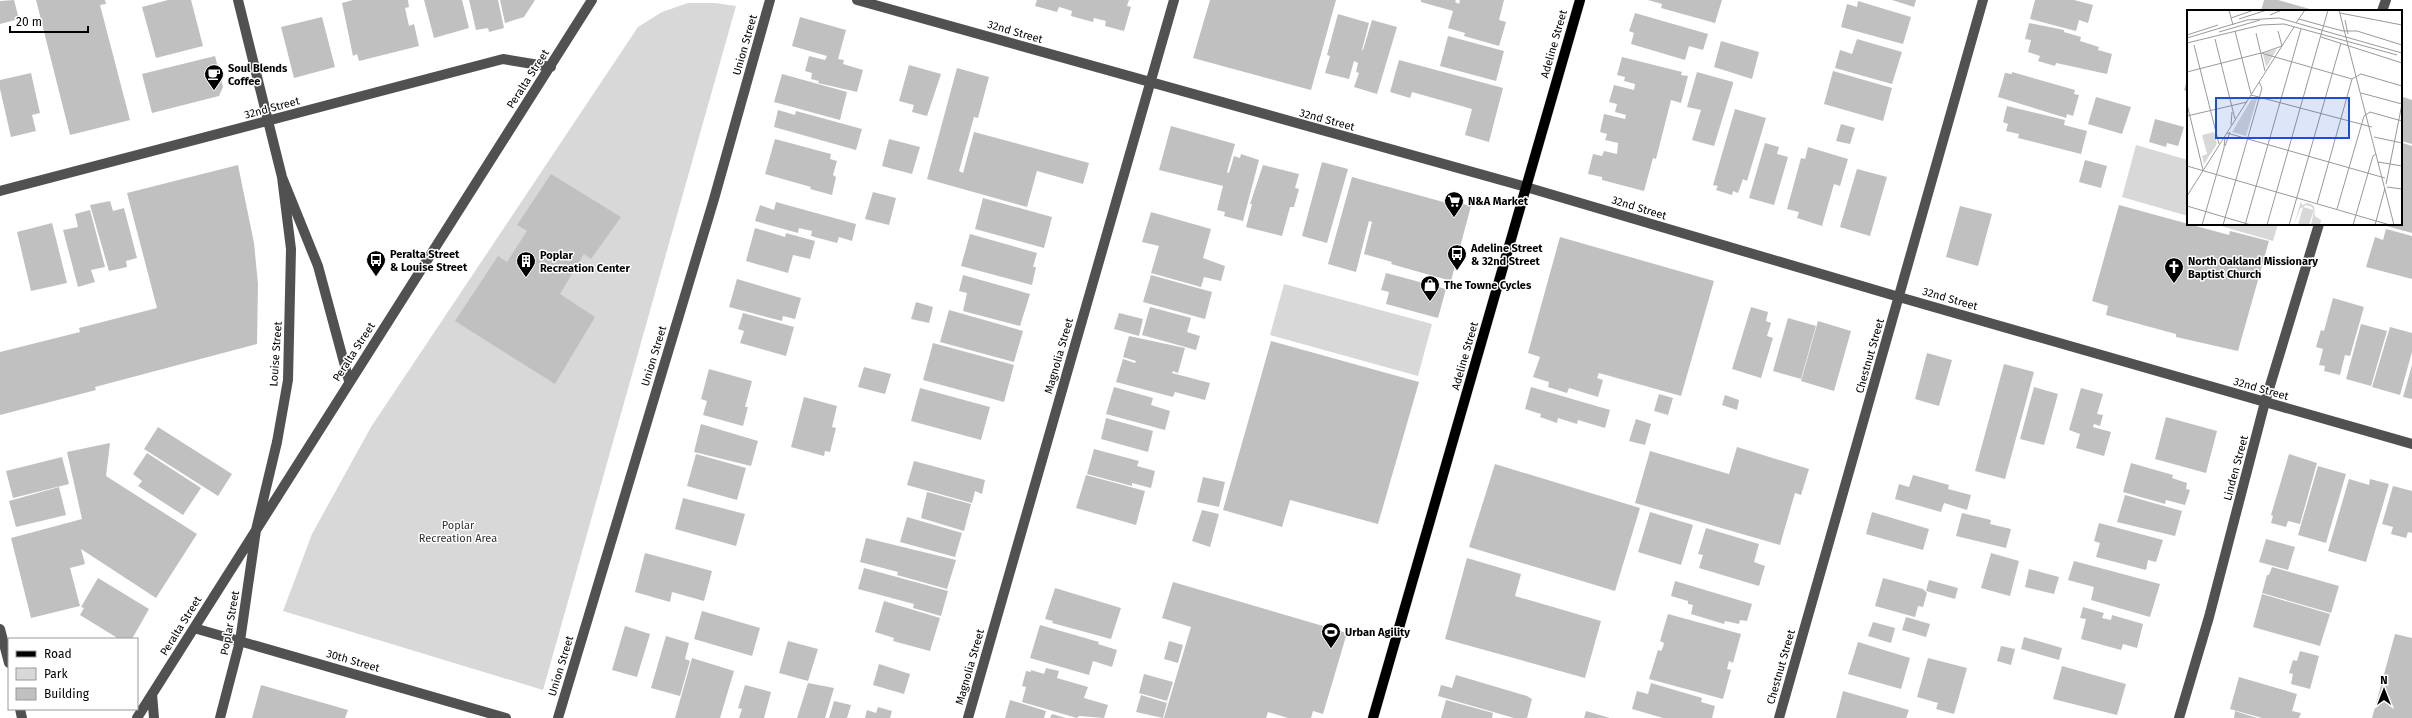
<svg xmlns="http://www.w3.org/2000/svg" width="2412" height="718" viewBox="0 0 2412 718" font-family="'Fira Sans',sans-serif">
<rect width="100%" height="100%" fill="#fff"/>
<!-- green -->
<path fill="#d8d8d8" d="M688,3h27l21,3 -193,684 -260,-79 29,-77 59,-107 267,-400 24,-15z
M2136,145l52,15v56l-66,-19z
M2214,224h64l-5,17z
M1284,284l148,40 -14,52 -148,-41z"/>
<!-- building -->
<path fill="#c0c0c0" d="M14,0l5,19 -19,5v-23z
M36,0h69l1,4 -6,1 30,115 -60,15z
M168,0h23l12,46 -47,12 -14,-51z
M353,0h55l1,7 -4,1 4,18 5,-2 5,22 -60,15 -2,-7 -4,2 -11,-53z
M424,0h38l7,28 -35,10z
M469,0h29l6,28 -15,4 -1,-4 -12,2z
M500,0h35l-11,17 -19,6z
M1037,0h92l-2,6 4,1 -7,24 -19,-5 1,-5 -12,-3 -1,4 -22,-6 1,-5 -6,-2 -7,-2 -2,5 -22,-6z
M1210,0h126l-25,90 -118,-32z
M1421,0h35l-1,2 4,2 1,-4h44l-5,20 7,2 -7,24 -35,-10 1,-3 -17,-5 5,-17 -32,-9z
M1648,0h74l-7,23 -54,-15 1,-4z
M1892,0h24l-2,7z
M2035,0h39l19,5 -5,18 -9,-3 -3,11 -46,-12z
M2264,0h14l32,9v2h-49z
M1858,1l53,16 -8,27 -62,-17 6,-23 10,3z
M1635,13l73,21 -5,16 -14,-4 -4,14 -54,-16 3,-11 -5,-2z
M1338,14l31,9 -7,27h1l9,-30 25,7 -20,67 -23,-7 5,-14 -3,-1 2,-9 -4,-2 -5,18 -24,-6 5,-17 -3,-1z
M322,17l13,50 -41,11 -13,-51z
M800,17l46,13 -8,29 6,1 -1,4 20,6 -6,22 -39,-9 1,-2 -8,-2 1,-6 -7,-2 4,-15 16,4 2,-4 -35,-10z
M2029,23l35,7v2l17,5 -1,4 19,6 -1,3 14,4 -5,20 -51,-11 -1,3 -17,-5 2,-5 -12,-4 3,-12 -6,-1z
M1448,36l56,15 -8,30 -56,-15z
M1857,39l45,13 -10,32 -57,-16 5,-18 12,4z
M1721,41l38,11 -7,27 -38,-12z
M215,56l8,31 -4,9 -67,17 -10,-39z
M1622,57l60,15 -1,3 7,1 -7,27 -10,-3 -15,59 -3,-1 -9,33 -42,-11v-3l-14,-3 5,-20 9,2 2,-5 13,3 1,-11 -13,-3 2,-6 -7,-2 4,-18 21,5 1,-4 -11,-3 2,-8 -8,-2 5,-17 20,5 1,-6 -11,-3 1,-4 -8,-2z
M1399,60l104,28 -14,54 -24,-7 7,-26 -60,-17 -2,6 -20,-6z
M909,65l32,9 -14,42 -15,-4 2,-7 -15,-4z
M957,68l32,9 -11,41 -4,-1 -15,54 4,2 11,-41 115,31 -6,21 -46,-13 -10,36 -100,-28z
M1833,71l59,17 -9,33 -59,-17z
M1697,72l36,10v2l-19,62 -22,-6 9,-30 -14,-3z
M2012,72l63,18 -1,4 5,1 -6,21 -6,-2 -1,4 -68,-21 7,-24 7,1z
M31,73l9,40 -8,2 4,16 -25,6 -11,-48v-9z
M782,74l65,18 -7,28 -66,-18z
M2188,78v14l-4,-2z
M2096,97l35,10 -9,27 -34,-10z
M2403,97l9,3v44l-11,-3z
M2007,106l58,14 -1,5 23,6 -6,23 -63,-16 1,-4 -13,-3 2,-7 -5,-2z
M1735,109l31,9 -19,63 -4,-2 -5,14 -5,-2 -1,4 -16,-5 2,-4 -5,-1z
M778,110l17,5 1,-4 66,18 -6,21 -82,-23z
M2155,119l29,8 -6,19 -11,-3 -1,4 -17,-5z
M1841,124l14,4 -5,16 -14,-3z
M1171,126l64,18 -8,28 2,1 5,-17 6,2 1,-4 18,6 -16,61 -19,-5 1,-4 -8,-2 6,-24 -64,-16z
M775,139l56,15 -1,5 7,2 -4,14 3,2 -4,18 -22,-6 1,-2 -46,-13z
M889,139l31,8 -8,27 -30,-8z
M1765,143l14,4 -2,7 11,3 -14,48 -25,-7z
M2403,143l9,3v87l-33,-9h22v-44l2,-8 -2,-1v-21z
M1808,147l40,12 -8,27 -6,-2 -12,42 -25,-8 2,-6 -12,-3 14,-51 4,1z
M2085,160l22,6 -6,22 -22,-6z
M1322,162l26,7 -21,74 -25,-7z
M238,165l16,78 4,41 -1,60 -162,43 1,3 -96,25v-63l80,-20 -1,-4 78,-20 -30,-115z
M1263,165l36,9 -4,14 4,1 -5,18h-4l-8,29 -36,-9 6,-23h-2z
M1857,169l30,8 -17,59 -30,-9z
M551,174l70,43 -30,42 -7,-5 -24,40 35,23 -40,67 -100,-63 43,-65 9,6 20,-31 -10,-6z
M1352,177l106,29 1,-3 12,3 -20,75 -60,-17 1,-2 -28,-8 8,-32 -3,-1 -13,51 -28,-8z
M873,192l23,6 -7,27 -24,-6z
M983,198l69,19 -8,31 -69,-19z
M110,201l3,10 11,-3 13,50 -11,3 1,6 -18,4 -19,-66z
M776,202l80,22 -4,17 -13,-4 -2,6 -26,-7 1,-5 -13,-3 -1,5 -43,-12 5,-16 14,5z
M2119,205l110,30 1,-4 39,10 -31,110 -62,-14v-3l-70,-19 2,-9 -16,-5z
M1960,206l32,8 -14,52 -32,-9z
M90,210l15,57 -14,3 4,12 -17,5 -15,-57 15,-3 -3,-13z
M1151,212l60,17 -8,29 22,8 -4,15 -17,-4 -3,10 -50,-14 8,-27 -17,-4z
M52,223l15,60 -36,8 -14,-59z
M755,228l30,9 1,-4 29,8 -5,18 -17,-4 -5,18 -42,-12z
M2386,229l26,7v43l-46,-12 9,-30 8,3z
M970,234l67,19 -4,14h3l-4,18 -71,-19z
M1560,237l154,44 -33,115 -82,-23 -2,5 6,2 -5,17 -29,-9 -2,5 -19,-6 1,-5 -16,-5 7,-20 -12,-4z
M1386,273l60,16 -8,29 -52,-14 3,-12 -8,-2z
M963,275l67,19 -10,32 -57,-15 4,-18 -8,-2z
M1151,275l61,17 -7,27 -62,-17z
M737,279l64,19 -6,21 -12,-3 -1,5 -53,-14z
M2333,298l31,9 -14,49 -5,-1 -5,20 -16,-4 1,-5 -6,-1 4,-16 -7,-2 5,-17 3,1z
M916,302l17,5 -4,16 -18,-4z
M1150,307l41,11 -4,14 13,4 -4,14 -54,-15z
M1751,307l17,5 -2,9 5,2 -4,13 6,2 -12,40 -29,-9z
M949,310l74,21 -9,31 -74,-20z
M743,313l51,14 -8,29 -46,-13 4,-12 -6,-2z
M1119,313l24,6 -4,17 -25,-7z
M1788,318l28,8 -15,53 -28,-8z
M1818,321l33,10 -17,60 -33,-10z
M2361,324l26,7 -16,55 -25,-7z
M2390,327l22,6v19l-12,43 -28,-8z
M1129,336l56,12 -7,25 -5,-2 -1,2 38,10 -5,17 -30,-8 -2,5 -57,-15 7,-23 12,4 1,-2 -13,-4z
M1271,341l148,41 -41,142 -88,-24 -8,27 -59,-17z
M933,343l81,22 -10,37 -81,-22z
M1927,353l25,7 -13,46 -24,-7z
M2004,364l30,8 -29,107 -30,-8z
M2412,365v34l-9,-2z
M864,367l27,7 -6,20 -27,-7z
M709,369l43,12 -7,26h3l-5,19 -40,-11 4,-14 -6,-2z
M1114,387l39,11 -2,7 19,6 -5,19 -59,-16z
M1531,387l79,23 -5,18 -27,-8 -1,4 -19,-6 -1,5 -17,-6 1,-3 -16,-5z
M2034,387l24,7 -14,51 -24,-6z
M920,388l70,19 -9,33 -70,-19z
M2081,388l22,6 -6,20 6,1 -3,11 -6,-2 -1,3 18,5 -7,24 -28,-8 4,-14 -11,-4z
M1659,394l14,4 -5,17 -14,-4z
M1725,395l14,5 -2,10 -15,-5z
M804,397l33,9 -5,21 4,1 -6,24 -5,-1 -1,5 -33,-9z
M2166,417l51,14 -11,42 -51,-14z
M1106,418l47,13 -5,21 -47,-13z
M1636,419l15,5 -6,21 -16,-4z
M701,424l57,17 -7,25 -57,-14z
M158,427l74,47 -14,22 -74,-47z
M110,443l-4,33 91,58 -41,64 -75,-49 4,15 -15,4 10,38 -49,12 -20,-80 71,-19 -15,-67z
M1737,447l72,22 -8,26 -6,-2 -15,52 -145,-42 15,-52 79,23z
M1094,449l45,12 -2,5 18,5 -4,17 -19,-5v3l-45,-12z
M147,453l54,35 -18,27 -45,-29 4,-5 -9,-7z
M696,454l50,14 -9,32 -50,-14z
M2289,454l28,9 -17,61 -12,-3 -2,6 -15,-4 2,-7 -2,-1z
M62,457l7,27 -56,14 -7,-27z
M914,461l71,19 -3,14 -7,-3 -3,12 -65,-18z
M2131,463l42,12 -1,3 15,5 -1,6 4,1 -5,15 -19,-5 -1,4 -42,-12z
M1495,464l145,44 -25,83 -146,-44z
M2318,466l28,8 -20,69 -28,-8z
M1086,475l59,16 -9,34 -60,-17z
M1913,475l36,10 -1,4 23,6 -4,15 -23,-7 -3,9 -46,-13 4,-15 10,3z
M1203,477l22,5 -6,25 -22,-5z
M2349,479l20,6 1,-6 19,5 -23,78 -38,-11z
M2393,486l19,5v42l-4,-1 -2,6 -15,-4 2,-7 -11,-3z
M59,487l7,28 -50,12 -7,-26z
M927,492l44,12 -7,27 -43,-13z
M2125,495l57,16 -7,25 -58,-14z
M683,498l62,16 -9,32 -61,-17z
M1202,510l17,4 -9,33 -18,-6z
M1650,512l43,13 -12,40 -43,-13z
M1872,512l57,17 -6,21 -57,-16z
M1962,513l29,7 -1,4 21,5 -5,19 -50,-12z
M907,517l55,16 -7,24 -55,-15z
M2099,523l64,17 -7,22 -8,-2 -2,10 -50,-13 4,-14 -6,-2z
M1706,528l53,16 -5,18 11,4 -6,20 -60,-18 4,-13 -5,-1z
M866,538l90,22 -9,29 -50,-14 1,-3 -38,-10z
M2266,539l29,8 -7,23 -29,-8z
M645,553l67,18 -8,30 -32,-9 -2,10 -35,-10z
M1991,553l28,8 -9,35 -29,-8z
M1467,558l54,16 -6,22 86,25 -16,57 -140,-39z
M2074,561l86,23 -10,33 -59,-17 3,-13 -26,-7z
M2272,567l67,19 -8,27 -69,-20 5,-18h2z
M864,568l84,23 -7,25 -28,-8 1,-4 -56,-15z
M2029,569l30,8 -5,17 -29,-7z
M98,578l51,31 -17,30h-13l-39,-24 4,-7 -3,-1z
M1883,578l40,11 4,4 -4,14 -5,-1 -3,11 -40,-11z
M1929,580l29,8 -3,11 -29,-8z
M1675,581l77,23 -5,17 -7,-1 -1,4 -14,-3 -1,3 -33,-10 2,-9 -5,-1v-3l-17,-5z
M1173,582l174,51 -24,81 -10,-3 -2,7h-23l-20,-6 -2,6h-102l27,-91 -29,-9z
M1055,588l66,20 -10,31 -59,-16 1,-2 -8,-2z
M2262,594l68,20 -10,32 -67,-19z
M884,601l56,17 -10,33 -37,-10 1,-3 -19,-6z
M2083,607l21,6 -2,5 9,2 1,-5 31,9 -6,24 -14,-4 -2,6 -40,-11 5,-20 -6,-1z
M702,611l58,17 -8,28 -58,-17z
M1668,614l73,20 -8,29 -4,-2 -2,8 4,1 -8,29 -74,-20 9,-29 3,1 2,-4 1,-4 -4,-2z
M1906,617l24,7 -4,13 -24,-7z
M1873,622l22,6 -4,15 -23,-7z
M1040,625l59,17 -1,2 19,6 -5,17 -19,-6 -4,14 -59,-17z
M625,626l25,8 -13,43 -25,-7z
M2395,634l17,4v80h-40z
M666,636l23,7 -4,16 5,2 -10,35 -29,-8z
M2024,637l38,11 -3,12 -38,-11z
M788,641l30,8 -10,32 -29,-8z
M1169,641l14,4 -5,18 -14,-4z
M1858,642l52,16 -9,31 -53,-15z
M2001,646l14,3 -4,16 -14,-4z
M2300,651l19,5 -9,33 -19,-5 2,-10 -4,-1 4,-13 4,1z
M692,658l42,13 -14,47h-45z
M1928,658l39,10 -13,46 -18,-5 2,-6 -21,-6z
M879,664l31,10 -6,20 -31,-9z
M2062,666l64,18 -9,31 -64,-16z
M1046,668l13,3 -2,7 31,9 -4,11 24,7 -4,13 -25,-2 -2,2 -55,-16 4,-15 -4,-1 4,-15 5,1v-2l13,4z
M1144,674l29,8 -6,19 -28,-8z
M1456,675l71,21 5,3 -5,19h-13l-76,-22 3,-11 11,3z
M2239,677l58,17 -5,17 9,2 -2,5h-37l-32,-9z
M808,683l26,5 -9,30h-28z
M1651,683l51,15 -1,4 14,4 -3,12h-49l-31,-9 5,-18 11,3z
M261,685l87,25 -3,8h-93z
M745,685l26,7 -7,26h-25l3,-9 -4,-1z
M1843,691l66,19 -3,8h-70z
M1141,695l26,8 -4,15 -27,-6z
M1010,700l36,11 -2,7h-39z
M1446,700l47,13 -1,5h-51z
M834,701l17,4 -4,13h-18z
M878,707l14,4 -2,7h-25l2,-8 9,3z
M1586,711l24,7h-26z
M2235,711l22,7h-23z
M1052,714l14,4h-16z"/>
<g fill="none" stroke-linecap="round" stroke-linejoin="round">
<defs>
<path id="major" d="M1373,718l207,-718"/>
</defs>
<!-- major casing -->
<use href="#major" stroke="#dbdbdb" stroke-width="11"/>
<!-- minor -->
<path stroke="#515151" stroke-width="10" d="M238,0l44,177 36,89 31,115
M857,0l669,187 373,110 513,147
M2382,11l4,-11
M0,191l503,-132 48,8
M194,628l312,90
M0,629l9,34
M152,694l2,24
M20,709l2,9
M137,718l455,-718
M220,718l20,-77 16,-111 21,-88 11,-62 3,-131 -9,-72
M558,718l156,-519 56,-199
M968,718l206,-718
M1779,718l204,-718
M2179,718l30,-101 56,-215 54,-178"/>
<!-- major -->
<use href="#major" stroke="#000" stroke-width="10"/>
</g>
<!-- icons -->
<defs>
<symbol id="cafe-pin" viewBox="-11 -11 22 30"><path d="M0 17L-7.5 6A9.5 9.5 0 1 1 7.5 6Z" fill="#000" stroke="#fff"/><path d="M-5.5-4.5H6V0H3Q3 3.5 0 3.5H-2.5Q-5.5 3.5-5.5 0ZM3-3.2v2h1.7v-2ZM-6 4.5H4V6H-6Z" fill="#fff"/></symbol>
<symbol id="supermarket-pin" viewBox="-11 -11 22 30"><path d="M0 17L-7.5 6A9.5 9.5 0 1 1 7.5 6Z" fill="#000" stroke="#fff"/><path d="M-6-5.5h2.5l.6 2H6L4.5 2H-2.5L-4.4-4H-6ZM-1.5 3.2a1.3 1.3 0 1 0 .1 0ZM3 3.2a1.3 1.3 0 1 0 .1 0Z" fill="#fff"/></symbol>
<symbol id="bus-pin" viewBox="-11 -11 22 30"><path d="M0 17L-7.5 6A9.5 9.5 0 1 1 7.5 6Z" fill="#000" stroke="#fff"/><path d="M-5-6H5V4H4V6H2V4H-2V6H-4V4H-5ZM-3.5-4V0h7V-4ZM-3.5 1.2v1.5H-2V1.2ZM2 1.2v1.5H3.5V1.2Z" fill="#fff"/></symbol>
<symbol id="building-pin" viewBox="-11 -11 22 30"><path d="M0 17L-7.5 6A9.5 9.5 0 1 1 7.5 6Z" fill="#000" stroke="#fff"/><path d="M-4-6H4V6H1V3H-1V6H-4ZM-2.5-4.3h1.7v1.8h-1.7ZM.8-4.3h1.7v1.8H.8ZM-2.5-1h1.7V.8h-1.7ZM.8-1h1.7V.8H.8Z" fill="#fff"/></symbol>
<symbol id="church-pin" viewBox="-11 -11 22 30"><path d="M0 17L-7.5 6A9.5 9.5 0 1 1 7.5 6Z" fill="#000" stroke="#fff"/><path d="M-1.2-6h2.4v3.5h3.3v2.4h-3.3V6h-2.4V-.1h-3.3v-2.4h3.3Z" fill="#fff"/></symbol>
<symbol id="shop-pin" viewBox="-11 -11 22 30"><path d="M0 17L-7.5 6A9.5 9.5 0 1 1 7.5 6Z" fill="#000" stroke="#fff"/><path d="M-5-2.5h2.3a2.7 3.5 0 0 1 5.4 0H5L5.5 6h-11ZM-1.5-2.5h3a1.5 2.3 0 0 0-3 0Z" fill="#fff"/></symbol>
<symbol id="stadium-pin" viewBox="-11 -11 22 30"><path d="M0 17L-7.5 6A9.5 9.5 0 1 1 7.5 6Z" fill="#000" stroke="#fff"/><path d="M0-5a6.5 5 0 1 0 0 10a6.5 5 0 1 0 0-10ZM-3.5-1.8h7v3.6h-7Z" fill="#fff"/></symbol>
</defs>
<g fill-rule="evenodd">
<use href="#cafe-pin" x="203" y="63" width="22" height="30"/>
<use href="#supermarket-pin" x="1443" y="190" width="22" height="30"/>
<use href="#bus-pin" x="1446" y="243" width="22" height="30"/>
<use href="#bus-pin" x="365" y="249" width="22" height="30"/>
<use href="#building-pin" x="515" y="250" width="22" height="30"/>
<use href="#church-pin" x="2163" y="256" width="22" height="30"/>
<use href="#shop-pin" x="1419" y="274" width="22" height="30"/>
<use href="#stadium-pin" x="1320" y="621" width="22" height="30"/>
</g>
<g text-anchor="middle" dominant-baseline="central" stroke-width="3" stroke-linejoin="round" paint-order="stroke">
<!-- street labels -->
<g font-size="11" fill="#000" stroke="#fff">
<text transform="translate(1015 32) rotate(16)">32nd Street</text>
<text transform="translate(1554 44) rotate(-74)">Adeline Street</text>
<text transform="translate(745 45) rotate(-74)">Union Street</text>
<text transform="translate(528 79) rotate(-57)">Peralta Street</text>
<text transform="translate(272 108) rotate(-15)">32nd Street</text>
<text transform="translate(1327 120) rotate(15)">32nd Street</text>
<text transform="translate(1639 208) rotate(17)">32nd Street</text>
<text transform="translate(1950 299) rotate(16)">32nd Street</text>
<text transform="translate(354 352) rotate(-57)">Peralta Street</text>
<text transform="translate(276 354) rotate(-86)">Louise Street</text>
<text transform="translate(654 356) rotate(-73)">Union Street</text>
<text transform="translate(1059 356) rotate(-74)">Magnolia Street</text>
<text transform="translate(1465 356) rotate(-74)">Adeline Street</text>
<text transform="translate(1870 356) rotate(-74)">Chestnut Street</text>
<text transform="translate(2261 389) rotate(16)">32nd Street</text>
<text transform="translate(2236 468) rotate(-75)">Linden Street</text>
<text transform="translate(230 623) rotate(-80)">Poplar Street</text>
<text transform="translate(181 626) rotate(-58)">Peralta Street</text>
<text transform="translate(353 661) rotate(16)">30th Street</text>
<text transform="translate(561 666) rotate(-73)">Union Street</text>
<text transform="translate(970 667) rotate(-74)">Magnolia Street</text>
<text transform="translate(1781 667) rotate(-74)">Chestnut Street</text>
</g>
<!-- poi labels -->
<g font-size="11" font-weight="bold" fill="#000" stroke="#fff" text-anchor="start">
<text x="228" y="68">Soul Blends<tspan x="228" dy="13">Coffee</tspan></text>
<text x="1468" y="201">N&amp;A Market</text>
<text x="1471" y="248">Adeline Street<tspan x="1471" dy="13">&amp; 32nd Street</tspan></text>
<text x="390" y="254">Peralta Street<tspan x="390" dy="13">&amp; Louise Street</tspan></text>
<text x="540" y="255">Poplar<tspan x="540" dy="13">Recreation Center</tspan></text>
<text x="2188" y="261">North Oakland Missionary<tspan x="2188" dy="13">Baptist Church</tspan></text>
<text x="1444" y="285">The Towne Cycles</text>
<text x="1345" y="632">Urban Agility</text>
</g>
<!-- park labels -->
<g font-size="11" fill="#2f2f2f" stroke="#fff">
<text x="458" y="525">Poplar<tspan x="458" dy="13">Recreation Area</tspan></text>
</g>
</g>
<!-- overview -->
<g transform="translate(2187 10)">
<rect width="215" height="215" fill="#fff"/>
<path d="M90,39l-10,17h-1l-3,-11 3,-3zM70,89l-11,37 -14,-4 19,-32zM27,122l3,12 -13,20 -2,-8 5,-2 -5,-19zM114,191l1,4 6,-2 6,3 1,10 6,4 -1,5h-9l3,-14 -2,-4 -6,-2 -6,4 -6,16zM116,197l11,3 -5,15h-11z" fill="#d8d8d8"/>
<path fill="none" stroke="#999" stroke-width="1" d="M42,0l4,15M152,0l55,215M153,3l62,12M83,5l12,-5M44,8l23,-8M52,9l28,-9M112,9l25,7M158,10l3,14M109,13l9,-13M137,16l19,5h14l45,14M48,21l16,63M32,22l41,-12M69,23l9,38M0,25l31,-10M134,27l81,26M0,28l60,-18 32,-2 123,35M28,29l20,80M0,33l74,-18 23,-1 113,31M7,35l25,99M75,43l20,-7 -4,-15M0,62l74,-19 91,26M165,69l9,-5 41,12M174,83l41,11M64,85l121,32M0,94l16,66M0,106l60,-14M44,115l1,-13M40,123l158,45M187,127l28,6M38,136l5,-14M191,152l24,4M0,156l203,59M199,174l16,-80M200,177l15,2M0,186l107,-169M130,194l35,-125M0,196l64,19M150,199l27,-93 6,-4 32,9M15,215l22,-77 1,-11M36,215l39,-137 -3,-6M58,215l56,-196M80,215l61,-215M102,215l52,-182M166,215l20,-69 3,-2M188,215l10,-37"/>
<path fill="#1d4ed8" fill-opacity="0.15" stroke="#1d4ed8" stroke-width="2" d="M29,88h133v40h-133z"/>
<rect width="215" height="215" fill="none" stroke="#000" stroke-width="2"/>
</g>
<!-- legend -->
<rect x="8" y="638" width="130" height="72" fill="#ffffff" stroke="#999999"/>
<rect x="16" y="651" width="20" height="6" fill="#000000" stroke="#999999"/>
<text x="44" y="658" font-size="12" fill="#000000">Road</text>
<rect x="16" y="668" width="20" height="12" fill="#d8d8d8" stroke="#999999"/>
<text x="44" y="678" font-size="12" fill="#000000">Park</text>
<rect x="16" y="688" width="20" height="12" fill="#c0c0c0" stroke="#999999"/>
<text x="44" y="698" font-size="12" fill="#000000">Building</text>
<!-- north arrow -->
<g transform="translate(2384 690)" stroke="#ffffff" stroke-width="3" paint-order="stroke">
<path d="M0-3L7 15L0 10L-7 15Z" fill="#000000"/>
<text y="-6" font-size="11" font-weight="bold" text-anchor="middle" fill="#000000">N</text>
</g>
<!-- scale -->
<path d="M10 26v6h78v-6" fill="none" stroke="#000000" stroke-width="2"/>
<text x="16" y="26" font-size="12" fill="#000000" stroke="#ffffff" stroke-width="3" paint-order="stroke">20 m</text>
</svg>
